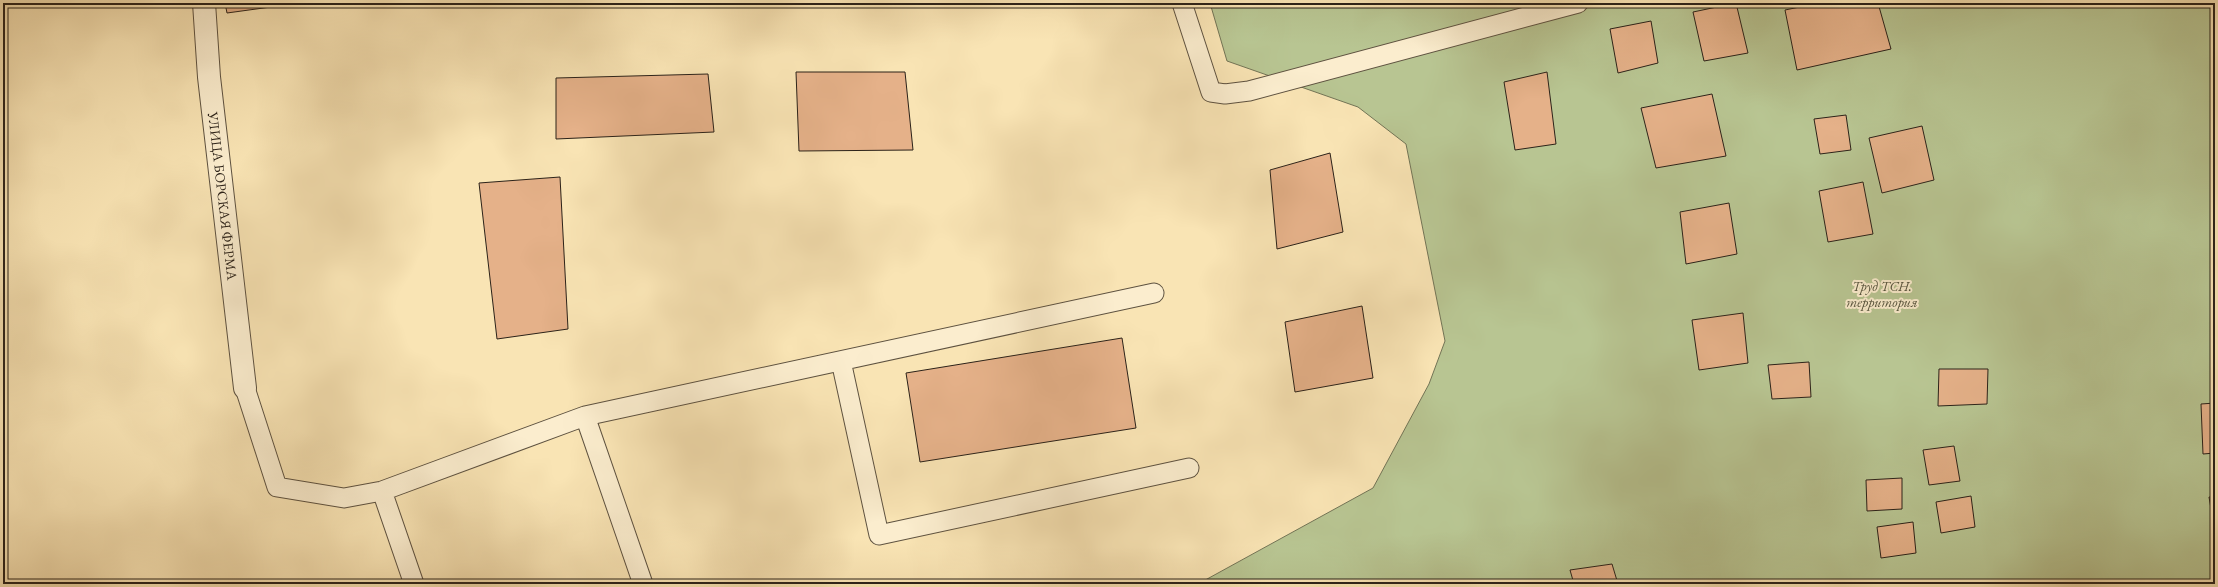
<svg xmlns="http://www.w3.org/2000/svg" width="2218" height="587" viewBox="0 0 2218 587" font-family="'EB Garamond',serif">
<rect width="100%" height="100%" fill="#f9e4b4"/>
<filter id="stains"><feTurbulence type="fractalNoise" baseFrequency=".005" numOctaves="4"/><feColorMatrix values="0 0 0 0 .2 0 0 0 0 .09 0 0 0 0 .02 0 0 0 .5 -.17"/></filter>
<radialGradient id="worn" r=".72"><stop offset=".6" stop-color="#630" stop-opacity="0"/><stop offset="1" stop-color="#630" stop-opacity=".3"/></radialGradient>
<!-- green -->
<path fill="#b8c592" stroke="#727456" d="M1210,3h1005v581h-1017l175,-96 56,-104 16,-43 -39,-197 -48,-37 -131,-46z"/>
<!-- building -->
<path fill="#e5b189" stroke="#2b2219" d="M225,3h75l-73,10z
M1736,3l12,50 -44,8 -11,-49z
M1819,3h59l13,46 -94,21 -12,-60z
M1651,21l7,42 -40,10 -8,-44z
M796,72h109l8,78 -114,1z
M1547,72l9,72 -41,6 -11,-68z
M708,74l6,58 -158,7v-61z
M1712,94l14,62 -70,12 -15,-60z
M1846,115l5,35 -31,4 -6,-35z
M1922,126l12,54 -52,13 -13,-55z
M1330,153l13,79 -66,17 -7,-79z
M560,177l8,152 -71,10 -18,-156z
M1863,182l10,52 -45,8 -9,-51z
M1729,203l8,51 -51,10 -6,-52z
M1362,306l11,72 -78,14 -10,-70z
M1743,313l5,50 -49,7 -7,-50z
M1122,338l14,90 -216,34 -14,-89z
M1809,362l2,35 -39,2 -4,-34z
M1939,369h49l-1,35 -49,2z
M2215,403v50l-12,1 -2,-50z
M1954,446l6,35 -31,4 -6,-35z
M1902,478v31l-35,2 -1,-31z
M1971,496l4,31 -34,6 -5,-31z
M2209,497h6v35z
M1913,522l3,31 -35,5 -4,-31z
M1612,564l6,20h-44l-4,-14z"/>
<g fill="none" stroke-linecap="round" stroke-linejoin="round">
<defs>
<path id="service" d="M1182,3l29,89 14,2 24,-3 329,-88
M841,361l38,174 310,-67
M245,388l32,99 67,11 38,-7 203,-75 58,168
M585,416l569,-123
M382,491l32,93"/>
<g id="minor">
<path id="s1" d="M204,3l5,74 36,311"/>
</g>
</defs>
<!-- service casing -->
<use href="#service" stroke="#5e5240" stroke-width="21"/>
<!-- minor casing -->
<use href="#minor" stroke="#5e5240" stroke-width="24"/>
<!-- service -->
<use href="#service" stroke="#fbedce" stroke-width="19"/>
<!-- minor -->
<use href="#minor" stroke="#fbedce" stroke-width="22"/>
</g>
<g text-anchor="middle" dominant-baseline="central" stroke-width="4" stroke-linejoin="round" paint-order="stroke">
<!-- street labels -->
<g font-size="14" fill="#2b2219" stroke="#fbedce">
<text stroke="none"><textPath href="#s1" startOffset="194">УЛИЦА БОРСКАЯ ФЕРМА</textPath></text>
</g>
<!-- park labels -->
<g font-size="14" font-style="italic" fill="#55533d" stroke="#fbedce">
<text x="1882" y="286">Труд ТСН.<tspan x="1882" dy="16">территория</tspan></text>
</g>
</g>
<!-- margin -->
<rect width="2218" height="587" fill="none" stroke="#f9e4b4" stroke-width="16"/>
<rect x="4" y="4" width="2210" height="579" fill="none" stroke="#2b2219" stroke-width="2"/>
<rect x="8" y="8" width="2202" height="571" fill="none" stroke="#2b2219"/>
<rect width="100%" height="100%" filter="url(#stains)"/>
<rect width="100%" height="100%" fill="url(#worn)"/>
</svg>
